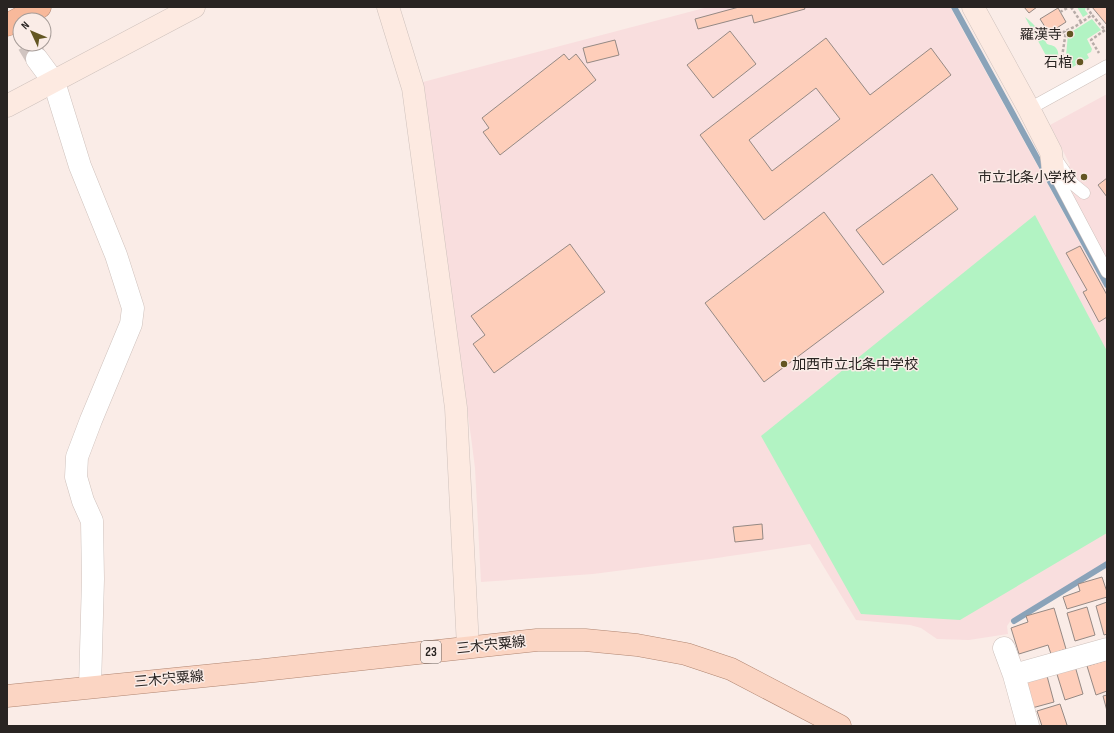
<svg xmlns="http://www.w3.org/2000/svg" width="1114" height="733" viewBox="0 0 1114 733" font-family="'Sofia Sans Condensed','Noto Sans JP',sans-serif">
<rect width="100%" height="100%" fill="#faece7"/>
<!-- education -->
<path fill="#f9dede" d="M708,7h242l157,285v270l-96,58 -4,6 1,8 -39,6 -32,-1 -16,-11 -11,-3 -54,-5 -46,-76 -100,15 -117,15 -112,8 -6,-114 -4,-31 -37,-263 -11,-92z
M1107,94v165l-48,-85 11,-9 -20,-40z"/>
<!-- green -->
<path fill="#b2f3c3" d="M1077,7h9l-1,3 3,4 -5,3z
M1025,17c11,8 15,15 22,27 2,1 7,1 9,4 5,6 1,14 -6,15z
M1092,19l9,11 -14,9 5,10 -1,3 -4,2 2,4 -18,10 -5,-8v-4l2,-22z
M1035,215l72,136v182l-147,87 -99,-6 -100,-178z"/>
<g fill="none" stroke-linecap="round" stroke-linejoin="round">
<!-- stream -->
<path stroke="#8aa3b9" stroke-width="6" d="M954,7l153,278
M1014,621l93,-57"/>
</g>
<!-- building -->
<path fill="#feceba" stroke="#958984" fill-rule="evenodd" d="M739,7h65l1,2 -51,14 -2,-8 -54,14 -3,-10z
M1024,7h13l-8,6z
M1092,7h15v18z
M1058,8l8,14 -17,11 -9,-14z
M730,31l26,33 -43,34 -26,-33z
M826,38l44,57 61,-47 20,27 -187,145 -64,-85zM816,88l24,31 -68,52 -23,-31z
M615,40l4,15 -32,8 -4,-15z
M564,54l5,6 7,-6 20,26 -96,75 -17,-23 6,-4 -7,-10z
M932,174l26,35 -75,56 -27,-35z
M1107,178v19l-9,-12z
M824,212l60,80 -120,90 -59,-79z
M570,244l35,48 -111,81 -21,-29 12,-9 -14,-19z
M1080,246l27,49v22l-8,5 -16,-30 4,-2 -21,-37z
M762,524l1,15 -28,3 -2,-15z
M1102,577l5,15v5l-40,12 -4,-12 17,-6 -2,-7z
M1107,602v32l-3,1 -8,-29z
M1087,607l8,28 -20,6 -8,-28z
M1054,608l12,41 -15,5 -3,-9 -29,9 -8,-26 17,-6 -2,-6z
M1107,660v31l-11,4 -9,-29z
M1075,666l8,28 -18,6 -9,-29z
M1047,676l7,26 -22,6 -7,-26z
M1107,695v16l-4,-15z
M1060,704l7,21 -3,1h-22l-5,-15z"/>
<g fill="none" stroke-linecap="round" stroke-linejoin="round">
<!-- street-tunnel -->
<path stroke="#d0c4c0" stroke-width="22" stroke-dasharray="22 11" stroke-linecap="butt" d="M28,44l9,15"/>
<defs>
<path id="lane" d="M1029,109l78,-43
M1055,158l18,26 11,9
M1053,170l54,102"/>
<path id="street" d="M37,59l17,23 26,84 36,89 17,53 -2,16 -40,96 -14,37 -1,20 7,24 9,20 1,58 -3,108
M1004,648l10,27
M1028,726l-14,-51 93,-26"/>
<path id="secondary" d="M388,7l25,81 43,320 12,239
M973,7l56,102 22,43 2,18
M7,106l187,-99"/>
<path id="primary" d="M7,696l247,-25 283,-31h48l52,5 49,9 45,15 109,57"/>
<path id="highway" d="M7,25l33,-18"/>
</defs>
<!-- lane casing -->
<use href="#lane" stroke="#cfc2bd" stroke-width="13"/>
<!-- street casing -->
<use href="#street" stroke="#cfc2bd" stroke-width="23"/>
<!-- secondary casing -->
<use href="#secondary" stroke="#cfc2bd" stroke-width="23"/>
<!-- primary casing -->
<use href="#primary" stroke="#b08571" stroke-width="23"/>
<!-- highway casing -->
<use href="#highway" stroke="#b08571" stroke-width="23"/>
<!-- path -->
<path stroke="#b7aca8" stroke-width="2.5" stroke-dasharray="3 2" stroke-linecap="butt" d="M1071,7l10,15
M1088,7v2l4,6
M1060,12l9,-5
M1053,37l23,-11 16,-11 13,15 -14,10 8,13
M1062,57l4,-26"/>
<!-- lane -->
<use href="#lane" stroke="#fff" stroke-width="12"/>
<!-- street -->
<use href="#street" stroke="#fff" stroke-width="22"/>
<!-- secondary -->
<use href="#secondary" stroke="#fdeae1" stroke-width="22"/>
<!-- primary -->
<use href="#primary" stroke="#fbd5c3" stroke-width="22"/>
<!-- highway -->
<use href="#highway" stroke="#f8b99b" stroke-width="22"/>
</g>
<!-- markers -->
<g fill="#635623" stroke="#faece7" stroke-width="1.5">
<circle cx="1070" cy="34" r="4"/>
<circle cx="1080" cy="62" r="4"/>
<circle cx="1084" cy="177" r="4"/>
<circle cx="784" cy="364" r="4"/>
</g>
<g text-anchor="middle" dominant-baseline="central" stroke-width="3" stroke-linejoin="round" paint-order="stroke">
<!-- shield labels -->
<rect fill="#faece7" stroke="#68605d" stroke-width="1" x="421" y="641" width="20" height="22" rx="3"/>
<g font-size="13" font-weight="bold" fill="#292422">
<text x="431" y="652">23</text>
</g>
<!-- poi labels -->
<g font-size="14" fill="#292422" stroke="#faece7" text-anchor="end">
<text x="1062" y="34">羅漢寺</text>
<text x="1072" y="62">石棺</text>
<text x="1076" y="177">市立北条小学校</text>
<text x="792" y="364" text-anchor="start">加西市立北条中学校</text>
</g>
<!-- street labels -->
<g font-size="14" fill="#292422" stroke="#faece7">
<text transform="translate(491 645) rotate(-6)">三木宍粟線</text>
<text transform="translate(169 679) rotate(-5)">三木宍粟線</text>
</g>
</g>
<!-- border -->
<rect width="1114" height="733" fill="none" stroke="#292422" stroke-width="16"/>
<!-- north arrow -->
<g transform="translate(32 32) rotate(314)"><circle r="19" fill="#faece7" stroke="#a69c98"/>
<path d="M0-3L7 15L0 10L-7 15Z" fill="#635623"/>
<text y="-6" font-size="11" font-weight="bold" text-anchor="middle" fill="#292422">N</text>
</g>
</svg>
